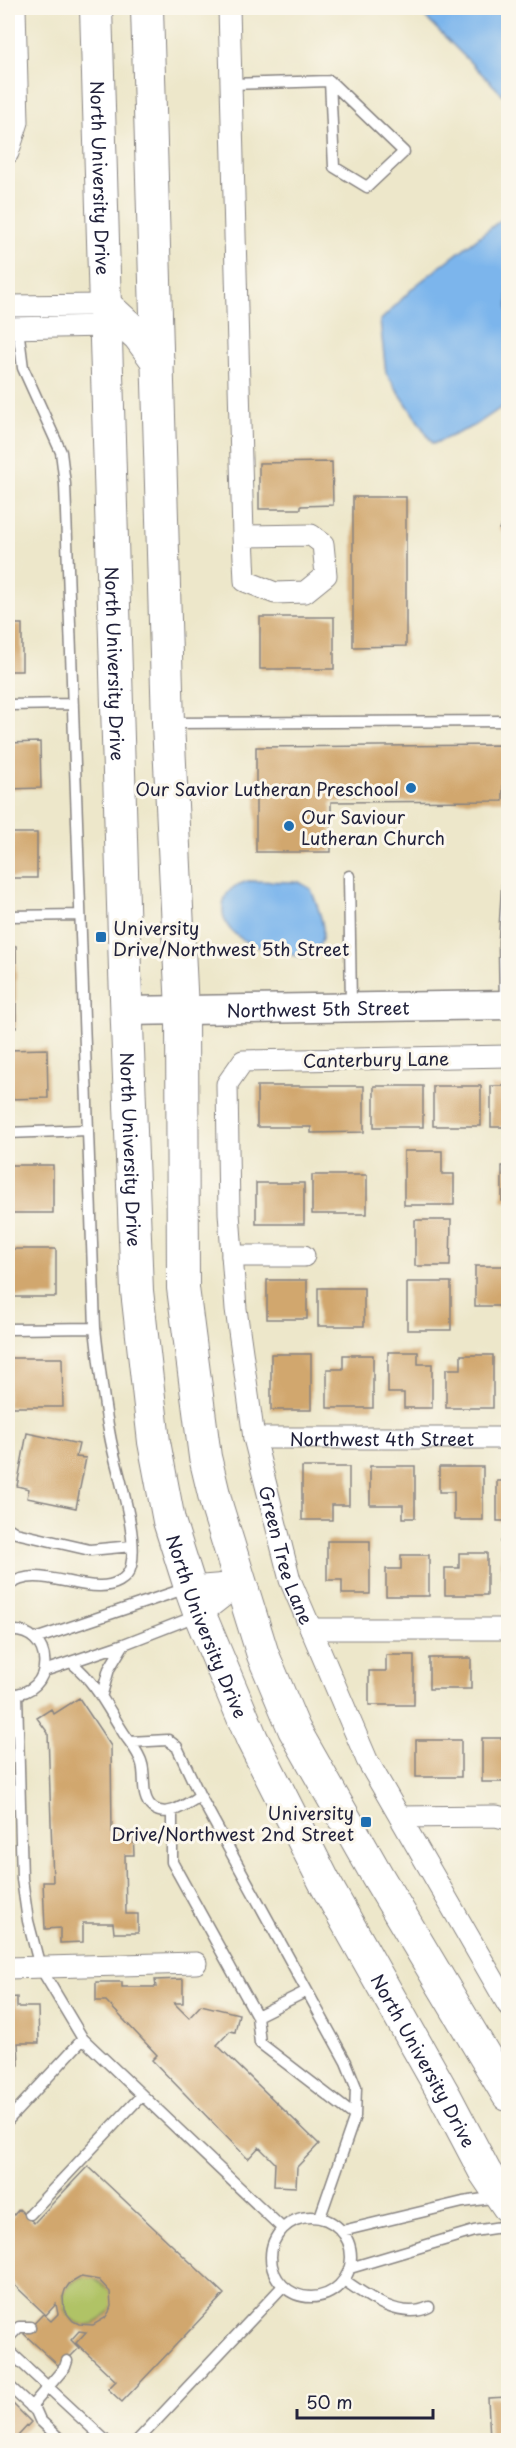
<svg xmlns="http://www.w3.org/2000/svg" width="516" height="2448" viewBox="0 0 516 2448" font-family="'Playpen Sans',sans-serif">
<rect width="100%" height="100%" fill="#fbf7ec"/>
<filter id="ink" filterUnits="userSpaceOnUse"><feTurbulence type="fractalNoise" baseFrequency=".0167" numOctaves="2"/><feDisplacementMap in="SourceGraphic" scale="12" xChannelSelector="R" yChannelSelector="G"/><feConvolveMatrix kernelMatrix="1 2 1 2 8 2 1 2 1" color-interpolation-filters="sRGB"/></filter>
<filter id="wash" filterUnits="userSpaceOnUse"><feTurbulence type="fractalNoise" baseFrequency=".008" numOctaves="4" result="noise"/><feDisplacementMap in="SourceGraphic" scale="24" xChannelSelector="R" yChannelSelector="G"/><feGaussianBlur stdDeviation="1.35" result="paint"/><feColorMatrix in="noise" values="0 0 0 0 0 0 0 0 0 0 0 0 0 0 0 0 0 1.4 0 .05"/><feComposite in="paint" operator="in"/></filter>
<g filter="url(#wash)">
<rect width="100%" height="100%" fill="#ede7ca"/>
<!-- green -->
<path fill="#b0c366" stroke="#697250" stroke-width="1.5" d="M81,2277c9,0 15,1 20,7 2,3 5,3 7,5 18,18 -21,54 -41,25 -11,-15 0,-30 14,-37z"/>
<!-- water -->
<path fill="#7bb5ec" stroke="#4e6c94" stroke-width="1.5" d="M426,8h82v92l-84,-84z
M508,211v192l-34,23 -41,18 -47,-71 -6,-52 35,-35 91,-70z
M248,881l51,1 12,7c9,25 25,54 -7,68 -28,-4 -90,-14 -80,-56 3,-12 12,-16 24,-20z"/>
<g id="blocks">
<!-- building -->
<path fill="#d1a76e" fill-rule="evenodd" d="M332,462l1,43 -32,1v3h-42v-46z
M353,497h53v149l-53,1z
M508,517v20l-9,-8z
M260,617h74v52h-74z
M8,624h14v47h-14z
M40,742l1,46 -33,1v-46z
M503,745v56l-172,1v50h-75v-105z
M8,833h29v45h-29z
M8,946h8v82h-8z
M47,1049l1,49 -40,1v-49z
M257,1086h107v46l-53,1v-6h-54z
M374,1086h49v41h-49z
M433,1086h48v40h-48z
M491,1086h17v41h-17z
M404,1151h38v23h12v31h-50z
M8,1165h45v48h-45z
M502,1166h6v35h-6z
M312,1175h55v39h-55z
M256,1183h48v41h-48z
M415,1220h36l-1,46h-35z
M8,1249h48v48h-48z
M475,1266h33v40h-33z
M267,1280h40v39h-40z
M407,1282h44v48h-44z
M318,1288h46v38h-46z
M388,1352h30v12h14v44h-28v-15h-16z
M271,1354h40v56h-40z
M343,1355h30v53h-46v-39h16z
M461,1355h32v53h-47v-39h15z
M8,1358h54l1,49h-55z
M27,1433l52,11 -3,13 10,1 -10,50 -49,-10 2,-9 -12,-3z
M370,1466h45v52h-12v-13h-33z
M302,1467h47v38h-17v15h-30z
M439,1467h44v53h-29v-28h-15z
M497,1481h11v40h-11z
M327,1541h43v53h-28v-14h-15z
M501,1541h7v36h-7z
M459,1553h28v42h-42v-27h14z
M401,1555h28v41h-43v-27h15z
M386,1655h28v50h-45v-34h17z
M429,1658h42v31h-42z
M79,1698l32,48 1,87 21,-1 1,23h-9l1,59h12v19h-24l-1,-10h-30v19l-23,1v-15l-15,1 -2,-47h10l-5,-149 -11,-15 14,-9 3,5z
M482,1738h26v44h-26z
M416,1740h45v37h-45z
M183,1979v24h-9l15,15 12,-13 38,9 -4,18 -5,-1 -13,14 102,99 -22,23 -1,20 -22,-1 1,-23 -16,-16 -11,12 -96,-99 5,-5 -51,-54h-10v-19h26v5h34l-1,-7z
M17,1997v10h21l1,36h-21l1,22h-11v-67z
M88,2166l136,128 -102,108 -14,-13 8,-8 -40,-38 10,-11 -7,-1 -8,9 8,8 -19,19 -36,-33 19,-20 8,7 7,-7 -2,-10 -10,11 -38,-36v-57l11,-13 15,14zM81,2277l18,3 11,12 1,14 -2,6 -4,6 -12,7 -14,-1 -6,-3 -9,-11 -1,-13 2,-7 4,-6z
M508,2397v43h-18l-2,-42z
M8,2399l23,23 -13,14 5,4h-15z"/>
</g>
</g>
<g filter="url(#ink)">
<use href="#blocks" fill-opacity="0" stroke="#888482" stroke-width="1.5"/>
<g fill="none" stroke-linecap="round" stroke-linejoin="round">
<defs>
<path id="lane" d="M231,84l99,-3 74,71 -37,35 -33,-20 -4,-86
M8,705l65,-1
M171,723l337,-2
M349,876l2,129
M8,916l72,-1
M505,1005l-1,-63 4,-69
M8,1133l79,-3
M8,1329l87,-1
M8,1528l8,5 74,17 42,-4
M8,1586c25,-21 61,1 92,0 13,0 28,-6 31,-20 8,-32 -15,-96 -21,-130 -7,-36 -11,-72 -15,-108l-30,-844 -4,-32 -38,-84 -5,-40
M8,1631c47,-5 50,66 0,63
M35,1639l152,-51
M71,1662c25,21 35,43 52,70 7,11 16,20 19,32 4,14 -2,34 11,44 15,11 34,-5 47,-12l-23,-49 -9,-7 -38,2
M44,1671l80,-27 72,-28
M17,1694l5,185 6,42 12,46 43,72 199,189
M102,1694l7,-25 15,-25
M200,1796l146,266 10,25 -1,29
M172,1811v51l85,154 3,27 95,73 -35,101
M257,2016l50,-25
M8,2120l75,-81
M30,2214l112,-119
M271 2257a40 40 0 1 1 80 0a40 40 0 1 1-80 0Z
M342,2231l121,-29 35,-5
M350,2268l124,-37 34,-5
M344,2280c23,16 56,41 85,27
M8,2338l11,-11h11
M8,2350l97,90
M8,2385l28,26 4,9 21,20
M31,2407l34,-40 2,-6
M138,2440l145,-154"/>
<g id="street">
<path d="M229,8l14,528 2,45 30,12 30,-1 21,-17 -3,-31 -12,-9 -68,1"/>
<path d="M8,153l10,-31 -3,-114"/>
<path d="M8,306l97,-1"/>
<path d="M8,328l98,-2"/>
<path id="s1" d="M508,1056l-265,5 -16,23 2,129 7,96 18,129 36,142 77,180 141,245"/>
<path d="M232,1256h72"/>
<path id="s2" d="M254,1438h254"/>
<path d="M190,1587l51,-4"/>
<path d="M200,1615l41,-32"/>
<path d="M311,1629h197"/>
<path d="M400,1817l96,-1 12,3"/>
<path d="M8,1968l188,-5"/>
</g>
<g id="secondary">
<path id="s3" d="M126,1011l382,-6"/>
</g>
<g id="primary">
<path id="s4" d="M96,8l29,963 12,320 17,151 15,79 21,66 10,28 52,124 74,146 119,211 40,76 23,34"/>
<path d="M147,8l21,715 14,287 1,278 22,169 12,50 46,148 31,74 84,148 130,218"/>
<path d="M105,305l34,31 19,26"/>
</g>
</defs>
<!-- lane casing -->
<use href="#lane" stroke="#888482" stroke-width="13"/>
<!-- street casing -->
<use href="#street" stroke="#888482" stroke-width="23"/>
<!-- secondary casing -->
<use href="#secondary" stroke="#888482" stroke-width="31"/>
<!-- primary casing -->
<use href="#primary" stroke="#888482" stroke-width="34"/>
<!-- lane -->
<use href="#lane" stroke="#fff" stroke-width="10"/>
<!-- street -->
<use href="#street" stroke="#fff" stroke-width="21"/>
<!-- secondary -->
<use href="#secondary" stroke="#fff" stroke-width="28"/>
<!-- primary -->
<use href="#primary" stroke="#fff" stroke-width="32"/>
</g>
</g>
<!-- markers -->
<g fill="#1f6fb2" stroke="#fbf7ec" stroke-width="2">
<circle cx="411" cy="788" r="6"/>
<circle cx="289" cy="826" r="6"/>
<rect x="95" y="931" width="12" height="12" rx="3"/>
<rect x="360" y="1816" width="12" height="12" rx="3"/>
</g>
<g text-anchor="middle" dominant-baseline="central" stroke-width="6" stroke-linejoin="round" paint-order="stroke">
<!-- street labels -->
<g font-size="18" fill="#22223b" stroke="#fbf7ec">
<text stroke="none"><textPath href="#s4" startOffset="170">North University Drive</textPath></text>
<text stroke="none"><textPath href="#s4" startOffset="656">North University Drive</textPath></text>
<text stroke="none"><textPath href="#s3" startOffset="192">Northwest 5th Street</textPath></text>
<text transform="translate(376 1059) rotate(-1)">Canterbury Lane</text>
<text stroke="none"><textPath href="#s4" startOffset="1142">North University Drive</textPath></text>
<text stroke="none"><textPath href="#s2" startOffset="128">Northwest 4th Street</textPath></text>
<text stroke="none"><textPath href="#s1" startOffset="770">Green Tree Lane</textPath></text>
<text stroke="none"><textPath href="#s4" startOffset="1628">North University Drive</textPath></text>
<text stroke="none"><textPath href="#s4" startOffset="2114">North University Drive</textPath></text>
</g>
<!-- poi labels -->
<g font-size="18" fill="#22223b" stroke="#fbf7ec" text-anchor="end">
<text x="399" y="788">Our Savior Lutheran Preschool</text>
<text x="301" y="816" text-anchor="start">Our Saviour<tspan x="301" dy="21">Lutheran Church</tspan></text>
<text x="113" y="927" text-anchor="start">University<tspan x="113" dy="21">Drive/Northwest 5th Street</tspan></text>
<text x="354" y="1812">University<tspan x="354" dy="21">Drive/Northwest 2nd Street</tspan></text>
</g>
</g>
<!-- margin -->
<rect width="516" height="2448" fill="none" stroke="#fbf7ec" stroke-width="30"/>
<!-- scale -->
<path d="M297 2409v9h136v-9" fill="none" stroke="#22223b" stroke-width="3"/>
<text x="306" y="2409" font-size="18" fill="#22223b" stroke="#fbf7ec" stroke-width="4.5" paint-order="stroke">50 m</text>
</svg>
